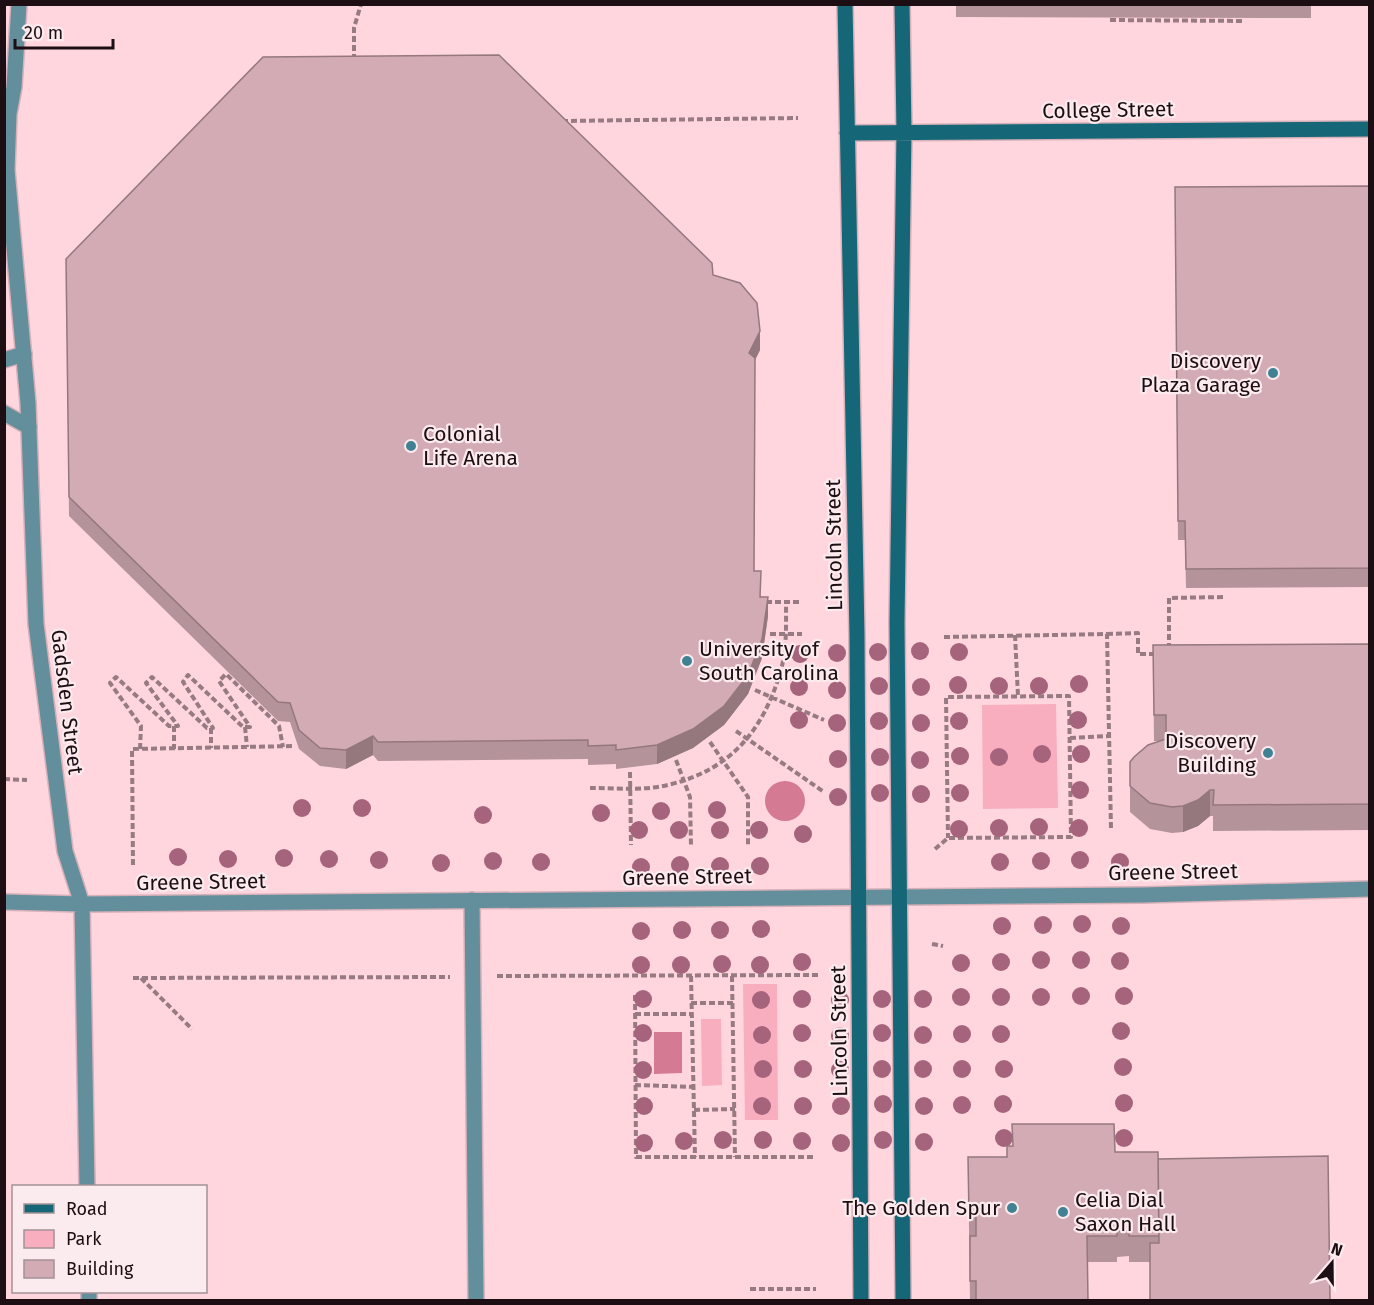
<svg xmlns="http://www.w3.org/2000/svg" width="1374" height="1305" viewBox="0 0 1374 1305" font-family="'Fira Sans',sans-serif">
<rect width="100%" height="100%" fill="#ffd5de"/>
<!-- green -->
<path fill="#f9aec0" d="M1056,704l2,104 -75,1 -1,-104z
M743,984h34l1,136h-33z
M701,1019h20l1,66 -20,1z"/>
<!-- water -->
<path fill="#d47a93" d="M765 801a20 20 0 1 1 40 0a20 20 0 1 1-40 0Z
M654,1032h28v41l-28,1z"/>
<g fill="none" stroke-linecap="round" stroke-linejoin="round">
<defs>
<path id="lane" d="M4,360l20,-6
M4,413l25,14
M472,900l4,400"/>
<path id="street" d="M19,4l-5,83 -5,27 -2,56 21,233 8,221 29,227 17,53 5,282
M4,902l78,2 1061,-9 227,-6
M89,1292v8"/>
<path id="secondary" d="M845,4l12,631 4,665
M902,4l2,128 -7,490 6,678
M847,133l523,-4"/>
</defs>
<!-- lane casing -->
<use href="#lane" stroke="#d6b1b9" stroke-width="18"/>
<!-- street casing -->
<use href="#street" stroke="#d6b1b9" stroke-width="18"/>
<!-- secondary casing -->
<use href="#secondary" stroke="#d6b1b9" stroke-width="18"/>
<!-- path -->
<path stroke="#987b82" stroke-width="4" stroke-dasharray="6 3" stroke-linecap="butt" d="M1110,20l134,1
M354,60v-32l7,-24
M562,121l236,-3
M766,602h35
M770,634h32
M1107,634l31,-1v21h20
M1015,635l3,61
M944,637l163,-3 4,195
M1169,649v-51l55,-1
M755,690l69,30
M174,726v23
M245,727l2,20
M211,728v20
M736,731l88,61
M1070,738l39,-2
M710,742l38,55v49
M140,749l1,-23 -31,-43 6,-6 53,49h9l-32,-43 6,-6 55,51h6l-30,-46 5,-7 55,52h7l-31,-46 7,-7 53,52 4,21
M676,760l14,37 1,49
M630,772l1,73
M4,779l23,1
M590,788c25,0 53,3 78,-3 62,-15 95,-53 113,-115 6,-22 5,-46 5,-68
M935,849l13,-11 123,-1 -2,-141 -123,1 2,141
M133,865l-1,-116 163,-3
M932,944l11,2
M497,976l321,-1
M691,976l4,181
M732,976l3,181
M133,978l317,-1
M141,978l51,51
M635,995l1,162h178
M691,1003h42
M635,1014h57
M635,1085l59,2
M694,1110l41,-1
M750,1289h66"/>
<!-- lane -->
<use href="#lane" stroke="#628f9b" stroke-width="15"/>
<!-- street -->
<use href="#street" stroke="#628f9b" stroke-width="15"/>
<!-- secondary -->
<use href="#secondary" stroke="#156778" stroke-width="15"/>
</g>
<!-- trees -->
<g fill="#a5647c">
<circle cx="920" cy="651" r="9"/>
<circle cx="878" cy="652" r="9"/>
<circle cx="959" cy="652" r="9"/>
<circle cx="837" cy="653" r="9"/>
<circle cx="800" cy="654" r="9"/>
<circle cx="1079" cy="684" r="9"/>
<circle cx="958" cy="685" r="9"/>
<circle cx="879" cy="686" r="9"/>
<circle cx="999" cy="686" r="9"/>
<circle cx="1039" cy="686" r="9"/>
<circle cx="799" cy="687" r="9"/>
<circle cx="921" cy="687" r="9"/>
<circle cx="837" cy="690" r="9"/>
<circle cx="799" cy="720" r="9"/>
<circle cx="1078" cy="720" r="9"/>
<circle cx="879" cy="721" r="9"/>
<circle cx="959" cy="721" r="9"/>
<circle cx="837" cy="723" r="9"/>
<circle cx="921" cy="723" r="9"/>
<circle cx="1042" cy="754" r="9"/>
<circle cx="1081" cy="754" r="9"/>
<circle cx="960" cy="756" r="9"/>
<circle cx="880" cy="757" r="9"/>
<circle cx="999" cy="757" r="9"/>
<circle cx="838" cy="759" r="9"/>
<circle cx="920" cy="760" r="9"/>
<circle cx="1080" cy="790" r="9"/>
<circle cx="880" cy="793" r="9"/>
<circle cx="960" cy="793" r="9"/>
<circle cx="921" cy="794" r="9"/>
<circle cx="838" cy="797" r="9"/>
<circle cx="302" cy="808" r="9"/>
<circle cx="362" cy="808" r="9"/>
<circle cx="717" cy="810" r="9"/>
<circle cx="661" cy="811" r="9"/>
<circle cx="601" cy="813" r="9"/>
<circle cx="483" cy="815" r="9"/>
<circle cx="1039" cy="827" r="9"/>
<circle cx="999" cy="828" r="9"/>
<circle cx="1079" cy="828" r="9"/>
<circle cx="959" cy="829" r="9"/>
<circle cx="639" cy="830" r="9"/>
<circle cx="679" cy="830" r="9"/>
<circle cx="720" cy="830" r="9"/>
<circle cx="759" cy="830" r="9"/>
<circle cx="803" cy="834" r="9"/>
<circle cx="178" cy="857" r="9"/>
<circle cx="284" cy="858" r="9"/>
<circle cx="228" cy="859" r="9"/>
<circle cx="329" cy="859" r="9"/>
<circle cx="379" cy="860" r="9"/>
<circle cx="1080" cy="860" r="9"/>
<circle cx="493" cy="861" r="9"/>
<circle cx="1041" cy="861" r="9"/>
<circle cx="541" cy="862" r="9"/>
<circle cx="1000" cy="862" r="9"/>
<circle cx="1120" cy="862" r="9"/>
<circle cx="441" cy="863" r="9"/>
<circle cx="680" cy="865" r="9"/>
<circle cx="720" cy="866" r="9"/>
<circle cx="760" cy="866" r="9"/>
<circle cx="641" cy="867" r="9"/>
<circle cx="1082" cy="924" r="9"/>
<circle cx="1043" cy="925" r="9"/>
<circle cx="1002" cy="926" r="9"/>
<circle cx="1121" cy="926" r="9"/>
<circle cx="761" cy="929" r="9"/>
<circle cx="682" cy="930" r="9"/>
<circle cx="720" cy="930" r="9"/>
<circle cx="641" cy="931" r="9"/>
<circle cx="1041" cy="960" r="9"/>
<circle cx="1081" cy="960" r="9"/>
<circle cx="1120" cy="961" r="9"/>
<circle cx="802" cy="962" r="9"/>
<circle cx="1001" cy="962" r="9"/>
<circle cx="961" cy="963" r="9"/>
<circle cx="722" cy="964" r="9"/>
<circle cx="641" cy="965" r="9"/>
<circle cx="681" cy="965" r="9"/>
<circle cx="760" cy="965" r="9"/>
<circle cx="1081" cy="996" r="9"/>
<circle cx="1124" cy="996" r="9"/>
<circle cx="961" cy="997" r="9"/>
<circle cx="1001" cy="997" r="9"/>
<circle cx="1041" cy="997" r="9"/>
<circle cx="643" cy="999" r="9"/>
<circle cx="802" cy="999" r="9"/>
<circle cx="882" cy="999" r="9"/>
<circle cx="923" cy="999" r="9"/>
<circle cx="761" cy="1000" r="9"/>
<circle cx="840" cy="1000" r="9"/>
<circle cx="1121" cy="1031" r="9"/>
<circle cx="643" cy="1033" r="9"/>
<circle cx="802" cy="1033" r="9"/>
<circle cx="882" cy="1033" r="9"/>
<circle cx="962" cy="1034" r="9"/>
<circle cx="1001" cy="1034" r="9"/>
<circle cx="762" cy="1035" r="9"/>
<circle cx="923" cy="1035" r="9"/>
<circle cx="840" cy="1036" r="9"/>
<circle cx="1123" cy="1067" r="9"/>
<circle cx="763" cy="1069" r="9"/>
<circle cx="803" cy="1069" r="9"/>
<circle cx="882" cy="1069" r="9"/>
<circle cx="923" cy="1069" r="9"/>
<circle cx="962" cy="1069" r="9"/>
<circle cx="1004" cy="1069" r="9"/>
<circle cx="643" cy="1070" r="9"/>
<circle cx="840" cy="1070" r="9"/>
<circle cx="1124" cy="1103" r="9"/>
<circle cx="883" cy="1104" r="9"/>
<circle cx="1003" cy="1104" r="9"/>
<circle cx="962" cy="1105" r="9"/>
<circle cx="644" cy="1106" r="9"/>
<circle cx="762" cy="1106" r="9"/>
<circle cx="803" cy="1106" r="9"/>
<circle cx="841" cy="1106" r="9"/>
<circle cx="924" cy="1106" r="9"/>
<circle cx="1004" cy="1138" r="9"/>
<circle cx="1124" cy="1138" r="9"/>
<circle cx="723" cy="1140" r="9"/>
<circle cx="763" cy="1140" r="9"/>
<circle cx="883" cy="1140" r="9"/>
<circle cx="684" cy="1141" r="9"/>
<circle cx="802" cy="1141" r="9"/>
<circle cx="924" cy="1142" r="9"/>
<circle cx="644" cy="1143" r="9"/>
<circle cx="841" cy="1143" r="9"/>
</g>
<!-- wall -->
<path fill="#b5939b" d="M956,4h355v14l-355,-1z
M1370,186v401l-184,1 -1,-48h-7l-3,-353z
M66,259l647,16 47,75 -5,10 -1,211 7,26 7,19 -6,42 -14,36 -24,31 -31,23 -36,16 -41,5v-5l-28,1v-6l-210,2 -5,-6 -27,14 -26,-3 -21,-17 -9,-27 -12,-1 -209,-205z
M1370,644v186l-157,1v-15h-3l-12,10 -15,6 -11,1 -22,-4 -20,-17v-50l31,-21h-7l-1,-96z
M1115,1152l43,7 170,-3 -178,106h-21v-6l-12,1v5h-30l1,38h-118l-2,-143h39z"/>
<!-- shaded-wall -->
<path fill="#94787e" d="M760,331v19l-11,22v-19z
M768,597v19l-6,42 -14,36 -24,31 -31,23 -36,16v-19z
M373,736v19l-27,14v-19z
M1210,790v26l-12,10 -15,6v-26z"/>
<!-- building -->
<path fill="#d3abb4" stroke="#94787e" stroke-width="1.5" d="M499,55l213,208 1,12 27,8 17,20 3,28 -11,22 6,5 -1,213h7l-1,26h8l-6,42 -14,36 -24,31 -31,23 -36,16 -41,5v-5l-28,1v-6l-210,2 -5,-6 -27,14 -26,-2 -21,-18 -9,-27 -12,-1 -209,-205 -3,-238 197,-202z
M1370,186v382l-184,1 -1,-48h-7l-3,-334z
M1370,644v160l-157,1 1,-15h-4l-12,10 -15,6 -11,1 -22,-4 -20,-17v-24l4,-5 14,-12 18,-6v-24h-12l-1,-70z
M1012,1124h102l1,28h43l1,84h-30v-6l-12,1v5h-30l1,64h-112v-19h-6v-45h6v-20h-7l-1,-59h39v-11h6z
M1328,1156l2,144h-180v-57h9l-1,-84z"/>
<!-- markers -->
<g fill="#408293" stroke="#fbeaee" stroke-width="2">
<circle cx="1273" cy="373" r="6"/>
<circle cx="411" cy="446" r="6"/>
<circle cx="687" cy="661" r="6"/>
<circle cx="1268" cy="753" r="6"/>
<circle cx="1012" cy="1208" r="6"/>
<circle cx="1063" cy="1212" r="6"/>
</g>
<g text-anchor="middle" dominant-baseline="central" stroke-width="4.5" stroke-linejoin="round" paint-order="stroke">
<!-- street labels -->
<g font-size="21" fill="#1c0e12" stroke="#fbeaee">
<text transform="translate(1108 110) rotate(-1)">College Street</text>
<text transform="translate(834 545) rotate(-91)">Lincoln Street</text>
<text transform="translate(67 702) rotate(83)">Gadsden Street</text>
<text transform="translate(1173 872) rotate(-1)">Greene Street</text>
<text transform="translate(687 877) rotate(-1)">Greene Street</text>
<text transform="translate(201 882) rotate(-1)">Greene Street</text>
<text transform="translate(839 1031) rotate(-91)">Lincoln Street</text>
</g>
<!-- poi labels -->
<g font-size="21" fill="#1c0e12" stroke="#fbeaee" text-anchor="end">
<text x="1261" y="361">Discovery<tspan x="1261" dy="24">Plaza Garage</tspan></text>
<text x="423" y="434" text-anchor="start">Colonial<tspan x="423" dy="24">Life Arena</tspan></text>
<text x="699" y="649" text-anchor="start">University of<tspan x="699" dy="24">South Carolina</tspan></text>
<text x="1256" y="741">Discovery<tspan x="1256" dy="24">Building</tspan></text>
<text x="1075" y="1200" text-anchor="start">Celia Dial<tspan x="1075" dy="24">Saxon Hall</tspan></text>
<text x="1000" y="1208">The Golden Spur</text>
</g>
</g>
<!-- border -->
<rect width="1374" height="1305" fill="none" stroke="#1c0e12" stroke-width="12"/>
<!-- legend -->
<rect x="12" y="1185" width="195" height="108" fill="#fbeaee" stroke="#a29296" stroke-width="1.5"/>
<rect x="24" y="1204" width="30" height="9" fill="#156778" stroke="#a29296" stroke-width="1.5"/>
<text x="66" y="1215" font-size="18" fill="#1c0e12">Road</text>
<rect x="24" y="1230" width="30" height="18" fill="#f9aec0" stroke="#a29296" stroke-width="1.5"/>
<text x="66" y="1245" font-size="18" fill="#1c0e12">Park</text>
<rect x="24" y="1260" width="30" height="18" fill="#d3abb4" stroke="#a29296" stroke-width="1.5"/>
<text x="66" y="1275" font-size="18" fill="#1c0e12">Building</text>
<!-- north arrow -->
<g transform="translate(1332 1263) rotate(20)" stroke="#fbeaee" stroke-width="4.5" paint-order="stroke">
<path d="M0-4.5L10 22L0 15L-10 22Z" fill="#1c0e12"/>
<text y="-9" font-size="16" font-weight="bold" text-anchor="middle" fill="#1c0e12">N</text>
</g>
<!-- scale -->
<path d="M15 39v9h98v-9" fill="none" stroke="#1c0e12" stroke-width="3"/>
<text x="24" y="39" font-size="18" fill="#1c0e12" stroke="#fbeaee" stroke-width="4.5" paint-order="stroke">20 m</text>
</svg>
